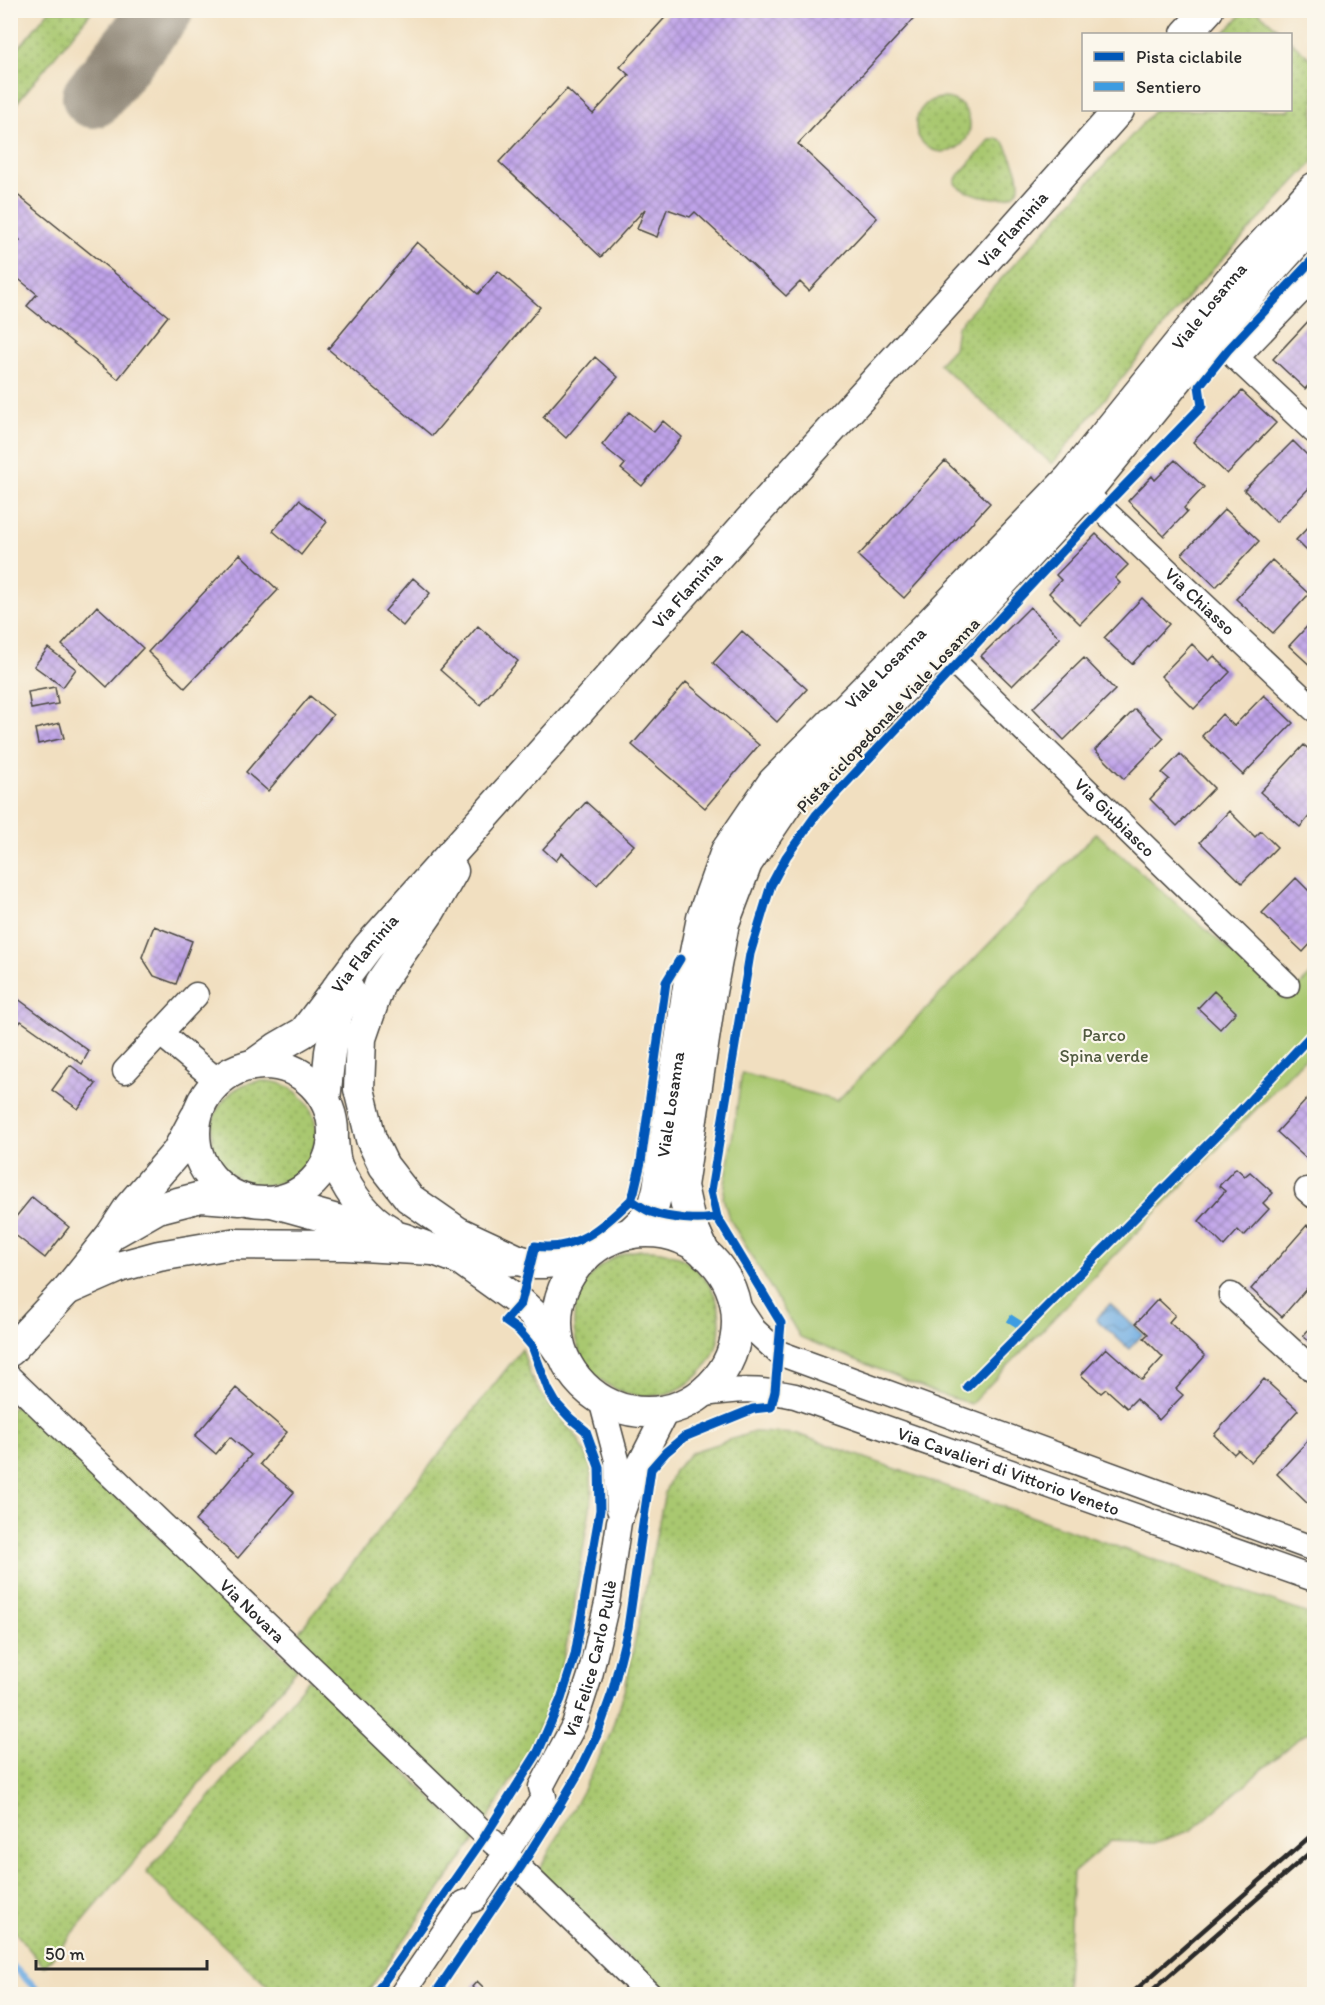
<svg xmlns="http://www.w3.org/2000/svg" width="1325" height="2005" viewBox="0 0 1325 2005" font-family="Itim,sans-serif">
<defs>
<pattern id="grass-dots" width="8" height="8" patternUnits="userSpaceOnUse" patternTransform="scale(1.5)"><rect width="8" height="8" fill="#a9c870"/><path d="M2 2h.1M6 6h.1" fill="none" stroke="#8aa35c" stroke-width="1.8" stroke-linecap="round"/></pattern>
<pattern id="water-waves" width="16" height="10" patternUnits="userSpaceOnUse" patternTransform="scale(1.5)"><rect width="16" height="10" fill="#71ade2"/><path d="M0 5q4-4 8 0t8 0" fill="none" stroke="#5d8db7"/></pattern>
<pattern id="building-cross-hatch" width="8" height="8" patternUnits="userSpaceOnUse" patternTransform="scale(1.5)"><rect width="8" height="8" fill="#bfa3e9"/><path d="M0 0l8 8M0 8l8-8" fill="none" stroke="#9b85bd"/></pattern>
</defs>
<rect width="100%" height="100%" fill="#fbf7ec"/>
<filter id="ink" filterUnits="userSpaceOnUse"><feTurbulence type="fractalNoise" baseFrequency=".0167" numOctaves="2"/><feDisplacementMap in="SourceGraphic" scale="12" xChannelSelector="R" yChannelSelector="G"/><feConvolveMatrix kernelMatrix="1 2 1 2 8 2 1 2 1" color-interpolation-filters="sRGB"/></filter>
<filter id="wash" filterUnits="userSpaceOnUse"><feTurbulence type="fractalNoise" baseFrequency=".008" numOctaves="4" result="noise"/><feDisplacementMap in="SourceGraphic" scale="24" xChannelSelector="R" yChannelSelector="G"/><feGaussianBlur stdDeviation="1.35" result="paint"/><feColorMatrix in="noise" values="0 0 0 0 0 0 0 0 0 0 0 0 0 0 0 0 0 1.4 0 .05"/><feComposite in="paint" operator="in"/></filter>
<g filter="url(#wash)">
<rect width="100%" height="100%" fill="#f1dfc0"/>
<!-- grass -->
<path fill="url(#grass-dots)" stroke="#6a7a4e" stroke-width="1.5" d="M49,11h43l-81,99v-53z
M1245,11h12l27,23h-61z
M1291,41l23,21v99l-123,132 -139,171 -113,-100 15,-16 3,-21 198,-217h135z
M916 125a27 27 0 1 1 54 0a27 27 0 1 1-54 0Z
M996,138l8,4c6,13 16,29 15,44 -1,21 -56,10 -64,-3l2,-6 33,-37z
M11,421l4,10 1,67 -5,-1z
M212 1133a52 52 0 1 1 104 0a52 52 0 1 1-104 0Z
M574 1323a73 73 0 1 1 146 0a73 73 0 1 1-146 0Z
M522,1349l9,28 16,26 30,34 13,26 2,33 -20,122 -15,70 -28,63 -45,74 -190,-187z
M17,1403l280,266 -253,298 -33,-40 -1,-516z
M754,1432l43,2 517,182v113l-15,9 -107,92 -38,13 -44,-2 -37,32 -7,121h-400l-128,-122 47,-86 24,-49 17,-52 39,-193 9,-21 18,-19z
M309,1679l166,161 -109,154h-90l-130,-121z"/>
<!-- green -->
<path fill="#a9c870" stroke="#6a7a4e" stroke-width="1.5" d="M1096,833l190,167 28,-29v78l-343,355 -35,-11 -136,-56 -71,-119 -6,-20 19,-125 95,28z"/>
<!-- water -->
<path fill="url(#water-waves)" stroke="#4e6c86" stroke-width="1.5" d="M1110,1304l33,30 -14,15 -33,-30z"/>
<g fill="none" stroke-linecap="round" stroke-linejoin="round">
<!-- stream -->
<path stroke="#71ade2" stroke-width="7" d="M10,1964l33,30"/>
<!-- taxiway -->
<path stroke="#8e8576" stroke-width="62" d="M93,97l69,-87"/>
</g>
<g id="blocks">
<!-- building -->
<path fill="url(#building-cross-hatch)" d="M672,10h250l-124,134 79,74 -68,73 -9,-9 -14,14 -91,-84 -5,5 -23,-8 -10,28 -20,-8 8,-20 -44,48 -102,-95 68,-73 26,25 36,-39 -9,-8z
M10,189l158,127 -50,63 -91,-73 10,-12 -27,-22v-20l10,-12 -10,-8z
M417,242l61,52 20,-23 42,36 -108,129 -104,-87z
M1314,315v64l-9,10 -32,-30z
M595,357l23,20 -52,61 -23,-21z
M1242,391l34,32 -49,51 -34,-32z
M629,412l25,20 9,-11 19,16 -40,49 -21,-17 4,-5 -23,-19z
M1293,441l21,21v21l-38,39 -32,-32z
M1175,460l29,27 -20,21 3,4 -23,24 -36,-35 24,-25 3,4z
M945,461l45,42 -86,95 -46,-42z
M299,500l28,22 -26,33 -28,-24z
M1225,509l34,32 -43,46 -34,-33z
M1314,521v37l-18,-18z
M1096,534l32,31 -13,13 5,5 -40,41 -31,-31 12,-13 -5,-5z
M240,554l38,36 -93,98 -37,-36z
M1272,560l37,34 -36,39 -37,-34z
M413,578l17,15 -27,33 -18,-15z
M1142,598l27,26 -37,40 -28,-26z
M97,606l46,42 -36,39 -45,-42z
M1030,607l30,31 -48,48 -31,-30z
M1314,619v50l-25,-23z
M478,626l40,35 -38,44 -40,-35z
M742,631l65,58 -30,33 -64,-59z
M1192,644l17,17 5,-5 16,16 -36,37 -33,-33z
M48,648l28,21 -13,18 -29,-21z
M1084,658l31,32 -51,50 -31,-32z
M686,682l73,63 -54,63 -73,-63z
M55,687l3,17 -27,5 -3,-17z
M1264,695l29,28 -50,52 -41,-39 20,-22 12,12z
M310,696l23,19 -65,76 -22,-19z
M1135,709l29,29 -40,41 -29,-29z
M60,723l4,15 -26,6 -3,-15z
M10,726l6,23 -6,1z
M1304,745l10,9v57l-14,16 -40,-35z
M1180,754l34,34 -37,38 -27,-27 19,-20 -7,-6z
M586,802l48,43 -37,40 -35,-32 -6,8 -13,-12z
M1229,811l26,26 6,-6 16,16 -35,36 -42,-41z
M1296,878l18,18v44l-11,12 -41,-39z
M154,926l38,15 -16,43 -22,-8 -12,-19z
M1214,991l22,21 -16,17 -22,-21z
M10,993l79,58 -7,13 -61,-43 -11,14z
M70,1065l26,19 -18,25 -26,-19z
M1309,1097l3,3 2,-3v62l-3,4 -34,-31z
M1236,1168l9,8 5,-4 23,21 -10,10 6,6 -25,27 -6,-6 -14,16 -25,-25 26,-30 -6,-5z
M32,1197l37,30 -24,31 -35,-27v-7z
M1307,1225l7,7v48l-32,37 -31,-28z
M1158,1299l17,16 -6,7 36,34 -29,33 7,6 -24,25 -23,-21 -9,9 -21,-19 -5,4 -20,-18 25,-27 36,32 21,-23 -19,-19 4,-4 -12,-11z
M1314,1323v23l-11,-10z
M1264,1379l34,31 -47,52 -13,-12 -4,4 -20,-19z
M236,1388l51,44 -27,32 34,28 -56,66 -43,-37 56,-66 -21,-18 -14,17 -21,-18z
M1314,1434v68l-4,4 -33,-32z
M477,1981l13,13h-21l5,-5 -2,-2z"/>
</g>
</g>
<g filter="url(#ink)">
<use href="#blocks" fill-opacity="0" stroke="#494641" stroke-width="1.5"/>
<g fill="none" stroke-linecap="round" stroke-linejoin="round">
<defs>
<g id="minor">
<path d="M1213,336l101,95"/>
<path d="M1236,358l78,-81"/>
<path id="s1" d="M1085,493l229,216"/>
<path id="s2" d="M941,649l346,336"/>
<path d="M160,1033l59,49"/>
<path d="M125,1071l71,-76"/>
<path d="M1307,1190l7,6"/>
<path d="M1231,1295l83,76"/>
<path d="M734,1300l20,30 25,23 535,196"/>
<path id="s3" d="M10,1378l484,465"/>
<path id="s4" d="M700,1395c36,-6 59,-7 95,1l519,183"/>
<path d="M601,1400l16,60 2,49"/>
<path d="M505,1854l144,140"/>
<path id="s5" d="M402,1994l62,-91 11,-4 69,-102 -3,-10 33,-62 16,-49 17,-73 12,-81 21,-59 27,-53"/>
</g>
<g id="major">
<path d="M1186,34l22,-24"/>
<path d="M453,871l-23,40 -50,72 -19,55 -2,51 12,50 13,27 25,32 49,34 60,28"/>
<circle cx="264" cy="1133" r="69"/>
<path id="s6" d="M253,1065l25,-18 26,-15 64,-85 441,-493 175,-192 135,-152"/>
<path d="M325,1100l5,-48 7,-37 12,-25"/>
<path d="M333,1140c1,8 1,20 5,28 11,24 28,49 51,62"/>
<path d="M272,1202l133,37 56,21 60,43 14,13 24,35"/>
<path d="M116,1232l42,-24 43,-11 39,3"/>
<circle cx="647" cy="1322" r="90"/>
<path id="s7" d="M629,1234l23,-22 6,-23 30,-202 14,-69 24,-67 47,-69 152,-154 144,-149 160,-198 85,-93"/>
<path d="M705,1254l-16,-36 -7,-32 29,-194 13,-69 23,-60 44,-65 72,-68 78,-81 144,-156 128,-157 101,-113"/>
<path d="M499,1261l19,-1 12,3h13l40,-3"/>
<path d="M67,1290l55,-24 37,-10 72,-12 114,1 88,5"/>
<path d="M10,1351l57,-61 44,-55 19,-29 47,-54 18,-34"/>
</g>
</defs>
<!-- minor casing -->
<use href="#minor" stroke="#494641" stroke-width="27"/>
<!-- major casing -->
<use href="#major" stroke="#494641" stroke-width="33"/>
<!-- minor -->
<use href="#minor" stroke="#fff" stroke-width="24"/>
<!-- major -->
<use href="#major" stroke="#fff" stroke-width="30"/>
<!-- rail -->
<path stroke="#2b2b2b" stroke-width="4.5" d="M1131,1994l183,-161
M1148,1994l166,-145"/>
<!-- quiet -->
<path stroke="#3d9ce1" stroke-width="8" stroke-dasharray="15 8" stroke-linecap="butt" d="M1009,1318l16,10"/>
<defs>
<path id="cycleway" d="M631,1200c6,4 13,9 20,12 17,6 49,10 66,5
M967,1387l261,-263 86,-92
M375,1994l110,-158 53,-84 23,-53 14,-44 25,-145 -1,-43 -13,-36 -16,-13 -14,-15 -8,-14 -16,-43 -13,-15 -14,-10 16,-18 14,-57c40,7 69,-20 96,-46l3,-8 7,-30 25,-180 14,-23
M435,1994l85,-126 41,-65 17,-29 19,-39 15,-42 16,-65 23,-159 15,-17 18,-15 69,-28 18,-2 4,-16 6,-68 -64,-106 -6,-26 39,-237 21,-69 15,-28 30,-42 286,-306 100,-103 -3,-20 29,-36 86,-92"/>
</defs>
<!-- cycleway casing -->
<use href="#cycleway" stroke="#fbf7ec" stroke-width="13"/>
<!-- cycleway -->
<use href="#cycleway" stroke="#0057b8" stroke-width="9"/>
</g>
</g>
<g text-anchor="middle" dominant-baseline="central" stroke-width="4.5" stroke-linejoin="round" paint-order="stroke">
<!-- street labels -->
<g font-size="18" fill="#2b2b2b" stroke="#fbf7ec">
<text stroke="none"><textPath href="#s6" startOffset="1132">Via Flaminia</textPath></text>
<text stroke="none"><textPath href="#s7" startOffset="1131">Viale Losanna</textPath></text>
<text stroke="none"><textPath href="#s6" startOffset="646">Via Flaminia</textPath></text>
<text stroke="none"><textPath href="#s1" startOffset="158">Via Chiasso</textPath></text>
<text stroke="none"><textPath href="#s7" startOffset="645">Viale Losanna</textPath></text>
<text transform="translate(888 715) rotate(-47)">Pista ciclopedonale Viale Losanna</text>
<text stroke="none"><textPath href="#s2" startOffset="242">Via Giubiasco</textPath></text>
<text stroke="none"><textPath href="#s6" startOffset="160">Via Flaminia</textPath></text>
<text stroke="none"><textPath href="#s7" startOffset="141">Viale Losanna</textPath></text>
<text stroke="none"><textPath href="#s4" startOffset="322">Via Cavalieri di Vittorio Veneto</textPath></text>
<text stroke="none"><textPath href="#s3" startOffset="336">Via Novara</textPath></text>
<text stroke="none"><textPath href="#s5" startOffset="394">Via Felice Carlo Pullè</textPath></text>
</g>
<!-- park labels -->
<g font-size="18" fill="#515a40" stroke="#fbf7ec">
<text x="1104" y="1035">Parco<tspan x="1104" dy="21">Spina verde</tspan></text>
</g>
</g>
<!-- margin -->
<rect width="1325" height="2005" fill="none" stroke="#fbf7ec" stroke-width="36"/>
<!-- legend -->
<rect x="1082" y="33" width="210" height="78" fill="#fbf7ec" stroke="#a8a59f" stroke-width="1.5"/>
<rect x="1094" y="52" width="30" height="9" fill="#0057b8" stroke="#a8a59f" stroke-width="1.5"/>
<text x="1136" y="63" font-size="18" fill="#2b2b2b">Pista ciclabile</text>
<rect x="1094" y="82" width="30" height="9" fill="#3d9ce1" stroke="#a8a59f" stroke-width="1.5"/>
<text x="1136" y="93" font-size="18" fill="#2b2b2b">Sentiero</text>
<!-- scale -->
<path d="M36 1960v9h171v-9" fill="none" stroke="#2b2b2b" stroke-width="3"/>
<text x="45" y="1960" font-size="18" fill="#2b2b2b" stroke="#fbf7ec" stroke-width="4.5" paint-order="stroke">50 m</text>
</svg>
